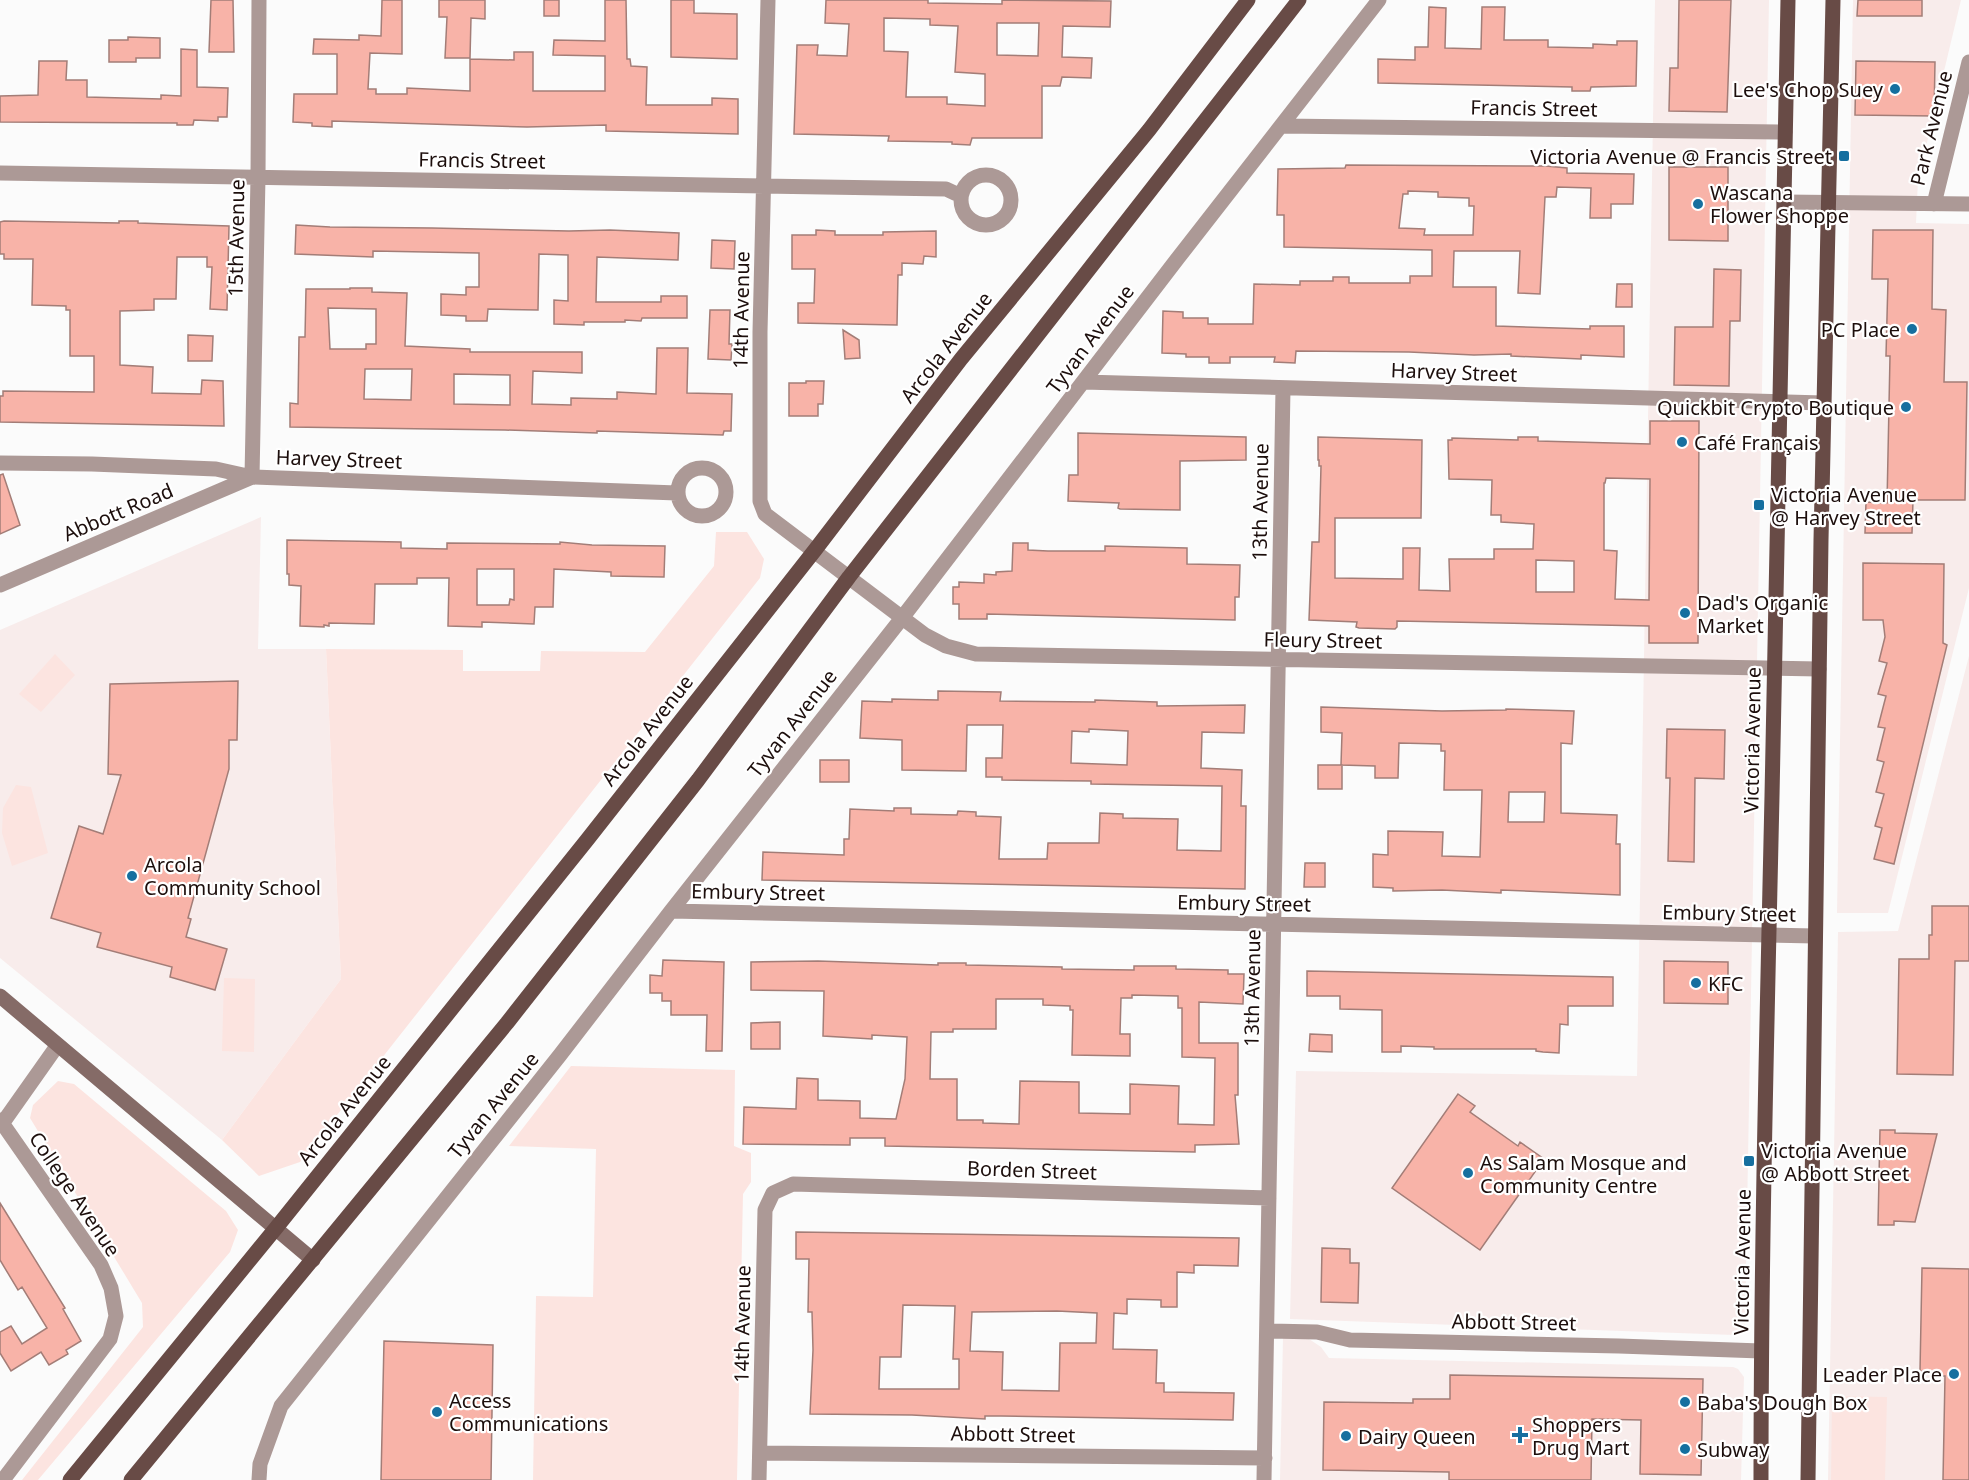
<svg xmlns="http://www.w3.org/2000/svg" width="1969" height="1480" viewBox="0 0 1969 1480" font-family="'Noto Sans',sans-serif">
<rect width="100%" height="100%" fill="#fbfbfb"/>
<!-- built -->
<path fill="#f8eceb" d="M1655,0h114l-24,1325 -7,8 -4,2 -444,-16 6,-248 341,5z
M1853,0h108l-43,180 -2,43 53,1v364l-81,325h-51z
M261,517l-3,132h68l15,330 -119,161 -222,-182v-328z
M1969,656v824h-141l10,-548 60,-1z
M1283,1338l26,1 12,8 8,11 404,9 5,2 6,8 -3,103h-461z"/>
<!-- green -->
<path fill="#fce4e0" d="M716,532h31l17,27 -4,19 -460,584 -41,14 -37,-36 119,-161 -15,-330 137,1v21h77l1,-20 104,1 69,-86z
M55,654l20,21 -34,37 -22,-18z
M16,785l15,2 17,66 -36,13 -10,-33 1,-25z
M224,978l31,1 -1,73 -32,-1z
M571,1066l164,4 -1,76 17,7v29l-8,12 -6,286h-204l3,-184 57,1 3,-148 -87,-3z
M58,1081l16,3 152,127 12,19 -8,22 -192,228h-16l121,-153 -1,-24 -112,-185 3,-13z
M1832,1396l55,1 -2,83h-54z"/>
<!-- building -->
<path fill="#f8b3a8" stroke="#a37d77" stroke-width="1.5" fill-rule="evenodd" d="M211,0h22l1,52h-25z
M382,0h20v54l-32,-1 -2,36h8v5h31v-6l63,3v-32l44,1v-8h19v39h72v-35l-52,-1 1,-15 51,1v-41h21l1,59h3l1,7 16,1 -1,38h66v-7l26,1v35l-132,-3v-6l-79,2 -195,-6v6l-20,-1v-3l-19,-1 1,-28h43v-40h-24l1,-15 45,1v-5l22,1z
M439,0h46v19l-14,-1 -1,40h-25l2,-41h-8z
M544,0h15v16h-15z
M671,0h23v13l43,1v45l-66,-2z
M826,0h102v3l74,1v-4l109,1 -1,26 -47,-1 -1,31 30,1 -1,20 -29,-1 -2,9h-18v52h-70l-2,7 -18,-1v-2l-64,-1 1,-5 -95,-2 3,-89h21l-1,10 30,1 2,-32 -24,-1zM884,18l46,1v6l28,1 -3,46 30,2v32l-38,-2v-7h-41l2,-45 -24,-1zM997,23h42l-1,33 -41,-1z
M1679,0h52l-4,112 -58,-1 1,-43h8z
M1858,0h64v16h-65z
M1429,7l17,1 -1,40 36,1 1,-42h23l-1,33h44v7l45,1v-4l24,1v-4h20l-1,45 -45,1 -1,4h-18v-4l-194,-4v-24l37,1v-13h13z
M128,37l32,1v20h-24v4h-27v-22h19z
M181,49l16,1v37l31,1 -1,29h-9v4l-24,-1 -1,5h-16v-2l-177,-1v-26l38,-1 1,-34h28l-1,19h21v17l74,2v-4l20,1z
M1856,61l79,1 -1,54 -79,-1z
M1346,165l200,1 21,2v5l67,1 -1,30h-22v14h-21l1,-30 -34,-1 -1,10h-11l-5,97 -22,-1 2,-42h-66l-1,36h43v39l94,3v-3h34v31l-43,-2v4l-70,-3v-2l-37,1 -65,-3 -113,-1 -1,12 -21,-1 1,-5h-45v6h-21v-6h-23v-3l-24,-1 1,-42 20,1v6h25v6h45l1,-40 46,1v-4h33v-4h16v6h61v-7h22v-26l-148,-3v-32h-7l1,-46 67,-1zM1408,191l30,1v5l31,1v8h5l-1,29h-49l1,-6 -26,-1 4,-34h5z
M1669,167h59v74l-59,-1z
M4,221l115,2v-2h19v2l91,3 -2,84 -17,-1 2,-42h-5v-10h-30l-1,42h-22v11l-34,1v54l33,2 -1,26 48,1h1l1,-14 21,1 1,45 -224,-4v-26h3v-5l91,1v-36h-24v-46h-4v-4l-34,-1 1,-46h-29v-5h-4v-32z
M296,225l34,2 102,1 137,3 41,-1 69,3 -1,27 -81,-3 -1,45h65v-6h26v22h-45l-1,3 -16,-1v2h-41v3l-30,-1v-24l14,1v-46l-29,-1 -1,56 -50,-1 -1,12h-21v-5l-25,-1v-21l25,1v-8h13v-34l-106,-2v6l-78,-3z
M816,230l19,1v4h48v-3l53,-1v26l-12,-1 -1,8 -21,-1v12h-4l-1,50 -99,-2v-20h16l1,-34h-23v-34h24z
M1873,230h60l-1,79 14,1 -2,72h23l-2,118h-52l-1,33h-47l1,-31 21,1 3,-147h-4l2,-77h-16z
M712,240l23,1 -1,28 -23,-1z
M1714,269l27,1 -1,51h-10l-1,65 -55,-1 1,-58h38z
M1617,284h15v23h-16z
M350,288h22v4l35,1 -2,53 65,3v3h112v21l-49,-2 -1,33 39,1v-7l46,1v-7l39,2 1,-46h31l-1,45 45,1 -1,37h-7l-1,4 -126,-4v2l-92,-3 -215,-3v-24l8,1 1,-67h6l1,-48h44zM328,308l48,1v35h-10v5h-36zM365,369h47l-1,31 -47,-1zM454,374l56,1v30l-56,-1z
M710,310h20l-1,34h3l-1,16 -23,-1z
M843,330l16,10 1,18 -15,1z
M188,335l25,1 -1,25h-24z
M806,381h18l-1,23h-5v12h-29v-33h17z
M1650,421h49l-1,222h-49v-17l-252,-5v6l-2,2 -36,-1 -3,-1 1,-5 -48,-2 3,-78h7l2,-76h-2v-6h-1v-23l104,3 -1,78h-86v60l68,1v-31h17l-1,42 31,1 -1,-32h45v-10h39l1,-25 -33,-2v-7h-10l1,-35 -43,-1 -1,-39h4v-2l66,2v-3h20v4l112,3zM1606,478l44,1 -1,121 -34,-1 2,-48 -13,-1v-67h1zM1536,560l38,1v31h-38z
M1078,433l168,4v23l-66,1v49l-60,-1 -2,-1 1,-5 -51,-2 1,-26h9z
M3,474l17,51 -20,9v-59z
M287,540l114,2v6l46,1v-6l113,1v-2l32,3 73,1 -1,31 -53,-1v-4l-57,-3 -1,38h-18l-1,17 -52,-2v5l-34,-1 1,-48h-32v6h-42l-1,40 -45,-1v3l-5,-1v2l-24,-1 1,-40 -12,-1v-11h-2zM477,569h37v31l-4,-1 -1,6h-32z
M1013,543h15v7l20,1h57v-5l82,2v16l53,1 -1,32h-4v23l-248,-6v5h-28v-15h-6v-17h6v-5l25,1v-9l12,1v-3l16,-1z
M1863,563l81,1 -1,79 4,2 -53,219 -20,-5 8,-31 -7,-2 9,-32 -8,-2 8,-30 -7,-2 8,-32 -7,-1 8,-31 -8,-2 9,-31 -8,-2 6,-24 -2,-17h-20z
M238,681l-1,59h-8v29l-41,149 3,1 -5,18 41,12 -12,41 -45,-13 2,-10 -75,-20 4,-14 -50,-15 28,-92 24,8 18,-59 -13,-1 2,-90z
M938,691l63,1 -1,9 95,1v-2l62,2v4l88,-1 -1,28 -42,-1 -1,36 41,2 -1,36h5l-1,83 -483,-9 1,-28 81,3v-16h5l1,-30 44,2v-3h17v6l46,1 1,-4 18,1v4l25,1 -2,42h48l1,-16h51l1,-30 23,1v4l55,1 -1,31 44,1 1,-65 -131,-2v-3l-89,-1v-3h-16v-19h16l1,-33h-36l-1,46 -64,-1v-30l-42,-2 2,-37 30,1v-3l46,1zM1089,729l39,2 -1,34 -56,-2 1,-32 17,1z
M1321,707l121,4 64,-1v-1l68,2 -2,33 -11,-1v70l56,2 -1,29h4v51l-119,-5v3l-59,-3 -49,1v-3l-20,-1v-33l15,1v-24l55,1 -1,24 38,1 2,-67h-38l1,-39h-4v-7l-42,-1 -1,35h-23v-12l-34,-1 1,-32 -21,-1zM1509,792h36l-1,30h-36z
M1667,729l58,1 -1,49 -29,-1 -1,84 -26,-1 2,-83h-4z
M820,760h29v22h-29z
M1318,765h24v24h-24z
M1305,863h20v24h-21z
M1932,906h37v55h-14l-2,114 -56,-1 2,-115h30v-24h3z
M663,960l61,2 -2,89h-16l1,-36h-36v-14h-9v-8h-12v-18l12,1z
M818,961l120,4v-2h28v2l96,2v2l72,1v-4h42v3l52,1v4h16l-1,30 -44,-2v41h39v52h-3l4,49 -44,1v7l-310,-6v-8h-35v7l-107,-1 1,-37 52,2 1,-31 21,1v21l42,1v17l36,1 9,-40 2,-42 -35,-2v4l-49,-3 1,-45 -73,-1v-28zM1132,995l46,1v12h4v49l33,1 -1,67 -36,-1 1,-38 -49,-2v30l-51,-1v-31l-59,-1 -1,43 -36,-1v-3h-26v-41h-27l1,-47h22v-3h43v-30h47v6l27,1v4h3l-1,45 58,1v-22h-10l1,-36h11z
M1664,961l64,1v42l-64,-1z
M1307,971l306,6v29h-45v19l-8,-1 -1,29 -16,-1 -7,-1v-2h-102v-2l-33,-1v6h-19v-42l-42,-1v-13h-33z
M780,1022v27h-29v-26z
M1310,1034l22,1v17l-23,-1z
M1458,1094l17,12 -5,6 48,34 2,-4 24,17 -64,91 -88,-62z
M1880,1130h15v3l42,1 -22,88 -21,-1v4h-16z
M0,1203l65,105 -2,1 18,32 -15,9 2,4 -19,11 -8,-13 -30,19 -11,-18v-21l11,-6 11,18 25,-16 -25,-41 -4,3 -18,-30z
M796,1232l443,6 -1,28 -44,-1v8l-17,-1v35h-16v-7l-34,-1v15l-13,-1 -1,36 44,1 -1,33h8v9l70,1 -1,27 -232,-4h-16v3l-73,-4 -102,-1 3,-64 -1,-38h-4l1,-53h-13zM903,1305l52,1 -2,53h6v30h-80l1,-32h21zM1057,1311l40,2 -1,30h-36l-1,48 -57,-1 1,-38 -33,-1 2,-39z
M1322,1248l28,1v14h9l-1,40 -37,-1z
M1922,1268l47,1v211h-26l2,-104h-6v-4l-19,-1z
M384,1341l109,4 -2,135h-110z
M1450,1375l253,4 -2,96 -61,-1 1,-54 -49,-1 -1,61h-142v-8l-126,-2 1,-68 89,1v-4h37z"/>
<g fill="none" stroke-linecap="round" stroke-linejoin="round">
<!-- street -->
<path stroke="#ac9996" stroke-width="15" d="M768,0l-8,332v169l5,13 160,121 21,11 30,8 843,15
M1282,126l503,6
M0,173l946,16 15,7
M961 200a25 25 0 1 1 50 0a25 25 0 1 1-50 0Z
M1784,202l185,2
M1934,204l35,-142
M1084,382l739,21
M0,463l92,1 124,5 36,8 425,16
M678 492a24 24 0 1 1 48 0a24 24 0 1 1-48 0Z
M252,477l6,-300 1,-177
M0,585l252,-108
M671,911l1144,25
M0,1120l101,145 10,23 5,28 -6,23 -107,141
M2,1124l55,-78
M1267,1331l50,1 33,8 269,6 142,5
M760,1453l505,5
M259,1480l1,-16 21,-58 279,-351 111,-144 231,-293 276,-360 201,-258
M759,1480l6,-270 8,-17 20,-9 476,14
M1264,1480l19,-1092"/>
<!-- secondary -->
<path stroke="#856b67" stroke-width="15" d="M0,996l313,264"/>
<!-- primary -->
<path stroke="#684b46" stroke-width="15" d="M70,1480l206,-252 311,-388 228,-290 146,-191 188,-229 99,-130
M131,1480l376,-457 191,-243 151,-203 450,-577
M1761,1480c0,-228 6,-456 11,-684 6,-266 11,-531 16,-796
M1808,1480l13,-940 12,-540"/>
</g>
<!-- markers -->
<g fill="#166f9f" stroke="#fff" stroke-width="2">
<circle cx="1895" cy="89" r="6"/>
<rect x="1838" y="150" width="12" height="12" rx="3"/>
<circle cx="1698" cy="204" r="6"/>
<circle cx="1912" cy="329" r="6"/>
<circle cx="1906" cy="407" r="6"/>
<circle cx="1682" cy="442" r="6"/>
<rect x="1753" y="499" width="12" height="12" rx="3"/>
<circle cx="1685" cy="613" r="6"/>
<circle cx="132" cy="876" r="6"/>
<circle cx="1696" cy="983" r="6"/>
<rect x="1743" y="1155" width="12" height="12" rx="3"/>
<circle cx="1468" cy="1173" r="6"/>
<circle cx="1954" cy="1374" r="6"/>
<circle cx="1685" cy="1402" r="6"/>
<circle cx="437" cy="1412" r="6"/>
<path d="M1517 1426h6v6h6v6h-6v6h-6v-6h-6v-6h6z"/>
<circle cx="1346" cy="1436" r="6"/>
<circle cx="1685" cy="1449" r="6"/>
</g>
<g text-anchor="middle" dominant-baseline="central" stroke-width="4.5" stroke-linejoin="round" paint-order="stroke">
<!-- poi labels -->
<g font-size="20" fill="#1c0e0c" stroke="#fff" text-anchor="start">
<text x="1883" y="89" text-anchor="end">Lee's Chop Suey</text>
<text x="1832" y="156" text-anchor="end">Victoria Avenue @ Francis Street</text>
<text x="1710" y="192">Wascana<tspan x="1710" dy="23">Flower Shoppe</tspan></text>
<text x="1900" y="329" text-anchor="end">PC Place</text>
<text x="1894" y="407" text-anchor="end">Quickbit Crypto Boutique</text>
<text x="1694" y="442">Café Français</text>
<text x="1771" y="494">Victoria Avenue<tspan x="1771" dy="23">@ Harvey Street</tspan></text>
<text x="1697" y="602">Dad's Organic<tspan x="1697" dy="23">Market</tspan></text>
<text x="144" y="864">Arcola<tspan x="144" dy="23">Community School</tspan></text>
<text x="1708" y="983">KFC</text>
<text x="1761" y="1150">Victoria Avenue<tspan x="1761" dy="23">@ Abbott Street</tspan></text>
<text x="1480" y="1162">As Salam Mosque and<tspan x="1480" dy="23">Community Centre</tspan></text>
<text x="1942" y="1374" text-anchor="end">Leader Place</text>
<text x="449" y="1400">Access<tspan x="449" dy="23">Communications</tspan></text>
<text x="1697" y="1402">Baba's Dough Box</text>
<text x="1532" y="1424">Shoppers<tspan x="1532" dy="23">Drug Mart</tspan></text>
<text x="1358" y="1436">Dairy Queen</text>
<text x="1697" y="1449">Subway</text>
</g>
<!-- street labels -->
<g font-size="20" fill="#1c0e0c" stroke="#fff">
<text transform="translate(1534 108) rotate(1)">Francis Street</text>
<text transform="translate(1931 128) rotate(-76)">Park Avenue</text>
<text transform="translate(482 160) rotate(1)">Francis Street</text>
<text transform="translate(236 238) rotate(-89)">15th Avenue</text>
<text transform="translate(741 310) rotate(-89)">14th Avenue</text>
<text transform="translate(1090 339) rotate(-53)">Tyvan Avenue</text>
<text transform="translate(946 347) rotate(-52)">Arcola Avenue</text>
<text transform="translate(1454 372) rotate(2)">Harvey Street</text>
<text transform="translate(339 459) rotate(2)">Harvey Street</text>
<text transform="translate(1260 502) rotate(-89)">13th Avenue</text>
<text transform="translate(118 512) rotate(-23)">Abbott Road</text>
<text transform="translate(1323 640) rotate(1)">Fleury Street</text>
<text transform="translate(792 723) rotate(-52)">Tyvan Avenue</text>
<text transform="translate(647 730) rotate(-52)">Arcola Avenue</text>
<text transform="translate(1752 740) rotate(-89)">Victoria Avenue</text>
<text transform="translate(758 892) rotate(1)">Embury Street</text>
<text transform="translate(1244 903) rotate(1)">Embury Street</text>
<text transform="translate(1729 913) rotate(1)">Embury Street</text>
<text transform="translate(1252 988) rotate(-89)">13th Avenue</text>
<text transform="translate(493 1105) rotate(-51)">Tyvan Avenue</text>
<text transform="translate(344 1110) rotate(-51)">Arcola Avenue</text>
<text transform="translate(1032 1170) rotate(2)">Borden Street</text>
<text transform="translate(75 1194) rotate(56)">College Avenue</text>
<text transform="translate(1742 1262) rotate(-89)">Victoria Avenue</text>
<text transform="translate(1514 1322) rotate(1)">Abbott Street</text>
<text transform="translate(742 1324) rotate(-89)">14th Avenue</text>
<text transform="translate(1013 1434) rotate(1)">Abbott Street</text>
</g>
</g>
</svg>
